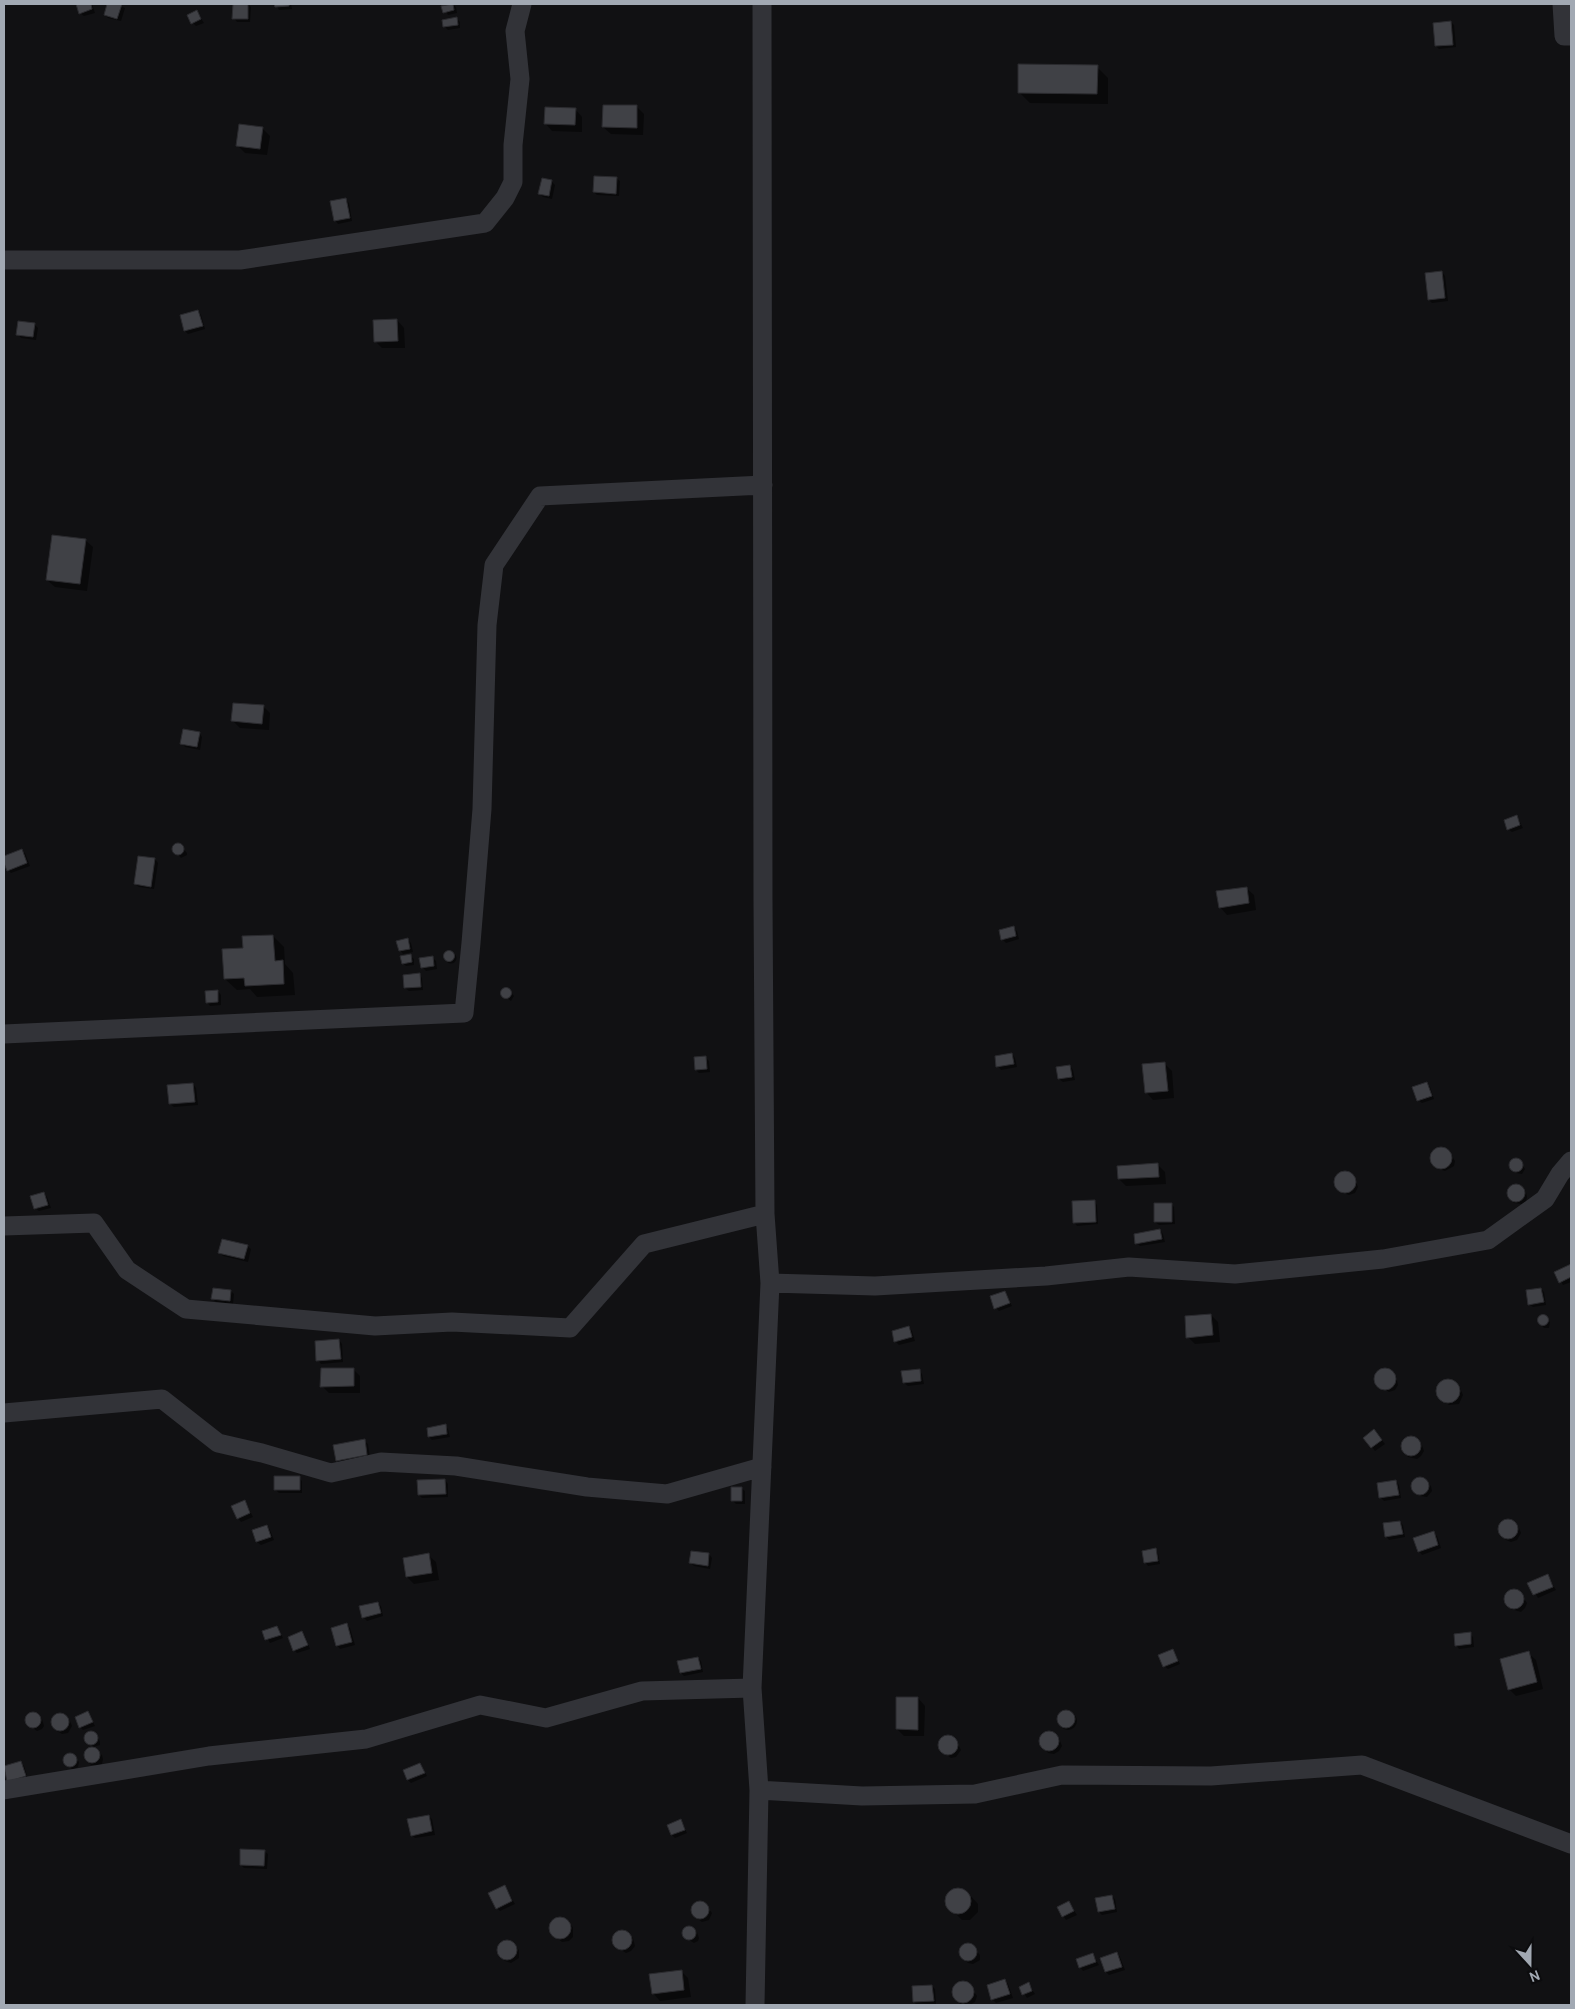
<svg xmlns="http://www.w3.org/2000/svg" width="1575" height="2009" viewBox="0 0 1575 2009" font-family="Cabin,sans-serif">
<rect width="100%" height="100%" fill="#111113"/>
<!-- shadow -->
<path fill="#0007" d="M77,4h15l3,9 -11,3 -4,-3z
M108,4h9l8,4 -4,13 -13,-3 -3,-3z
M234,4h14l3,3 -1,15h-13l-3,-4z
M276,4h15l1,5 -13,1z
M452,4l4,3 1,6 -9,2 -5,-9z
M196,11l8,12 -8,3 -3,-3z
M456,18l4,4v6l-12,2 -3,-3z
M1451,22l3,3 2,22 -17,2 -3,-3z
M1097,67l11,11v26l-78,-1 -11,-11z
M637,107l7,7 -1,21 -32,-1 -8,-7z
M575,109l7,8v15l-30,-1 -7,-8z
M263,129l7,7 -3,19 -22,-2 -8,-8z
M616,178l4,3 -1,15 -22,-1 -3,-3z
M551,181l4,4 -3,14 -9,-2 -3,-3z
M346,200l3,3 3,18 -14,3 -3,-4z
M1442,272l3,4 3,25 -16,2 -3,-3z
M198,311l3,4 4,14 -17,5 -3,-3z
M397,320l7,8 1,20h-23l-7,-7z
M34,324l4,4 -2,12 -15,-2 -3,-4z
M85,540l8,7 -6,44 -32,-4 -8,-7z
M263,706l7,7 -1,17 -29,-2 -7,-7z
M199,733l3,4 -2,13 -15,-3 -3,-4z
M1517,816l6,12 -11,4 -4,-3z
M179,844l8,9v2l-6,3 -8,-9 1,-3z
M21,850l4,3 5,13 -19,7 -3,-3 -4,-13z
M139,857l16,2 3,4 -4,26 -15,-2 -4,-3z
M1246,888l8,7 2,15 -29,5 -7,-8z
M1013,928l4,3 2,8 -13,4 -4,-4z
M273,936l11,11 1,17 8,9 2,22 -38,2 -7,-8 -13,1 -12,-11 19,-30z
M408,940l3,3 2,9 -10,2 -3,-4z
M445.5 958a5.5 5.5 0 1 1 11 0a5.5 5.5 0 1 1-11 0Z
M410,956l4,3v6l-8,1 -3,-3z
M433,958l3,3 1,8 -11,2 -4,-4z
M419,974l3,4 1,12 -14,1 -4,-3z
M504,989h4l6,7 -3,5 -10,-7z
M218,991l3,4v10l-11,1 -3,-4z
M1012,1054l3,4 2,9 -16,3 -3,-4z
M706,1058l3,3 1,11 -11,1 -3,-3z
M1164,1063l8,8 2,27 -21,2 -7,-8z
M1070,1066l3,4 2,10 -12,2 -4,-3z
M193,1084l3,4 2,17 -24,2 -4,-3z
M1427,1084l3,3 4,12 -12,4 -4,-3z
M1440,1148l9,3 6,10 -1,5 -9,5 -6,-2 -7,-10 3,-9z
M1515,1160h4l6,9 -3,5 -6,-1 -5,-7 1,-5z
M1158,1165l7,7 1,12 -40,2 -7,-7z
M1346,1172l9,7 3,8 -3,6 -6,2 -6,-2 -8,-9 3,-9z
M1515,1185l11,7 1,5 -1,5 -4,2 -8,-1 -6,-8 2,-8z
M44,1193l3,4 4,11 -12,3 -4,-3z
M1094,1201l3,4 1,19 -21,2 -3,-4z
M1171,1204l3,3 1,17 -16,1 -4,-3z
M1160,1230l3,4 2,8 -25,4 -3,-3z
M247,1246l4,3 -3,13 -25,-6 -3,-3z
M1571,1266v16l-8,3 -7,-13z
M1541,1289l3,3 2,13 -13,2 -4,-3z
M231,1291l3,3 -1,10 -17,-2 -3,-3z
M1005,1292l7,14 -13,5 -3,-3z
M1211,1315l7,7 2,20 -25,2 -7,-7z
M1541,1316l9,6 -1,6h-5l-5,-6z
M909,1327l3,4 3,10 -16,4 -3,-3 -3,-10z
M339,1340l3,4 1,18 -22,2 -3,-4z
M353,1369l7,7v17h-31l-7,-7z
M1384,1369l8,3 4,4 2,9 -3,5 -6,2 -9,-6 -4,-9 3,-5z
M919,1370l3,4 2,10 -16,2 -4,-3z
M1450,1381l10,7 3,7 -4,9 -10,1 -9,-7 -2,-7 5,-9z
M445,1426l3,3 2,8 -18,3 -3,-3z
M1377,1434l8,10 -10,7 -10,-13z
M1413,1438l9,7 2,6 -3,5 -4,3 -9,-2 -3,-4 -3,-8 3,-5z
M364,1441l4,3 2,14 -30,5 -3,-3z
M299,1478l3,3v12h-23l-3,-3z
M1421,1478l10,8 1,5 -5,6 -7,-1 -7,-8v-5l3,-4z
M445,1480l3,4v13l-26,1 -3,-3z
M1396,1481l3,4 2,13 -17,3 -4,-4z
M741,1488l4,3v13h-9l-4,-4z
M245,1501l8,16 -12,5 -3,-4z
M1508,1521l11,7 2,5 -4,7 -6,2 -5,-2 -6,-9 3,-8z
M1400,1522l3,3 2,12 -16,3 -3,-4z
M267,1526l3,4 4,10 -13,5 -4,-3 -3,-11z
M1433,1533l4,3 4,12 -19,7 -3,-4z
M1155,1550l3,3 2,11 -12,2 -3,-4z
M709,1554l3,4 -2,11 -16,-3 -3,-3z
M428,1555l8,7 3,18 -25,4 -7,-7z
M1547,1575l9,15 -18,8 -9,-15z
M1511,1590l8,1 8,12 -2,5 -4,4 -10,-3 -3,-3 -3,-6 1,-6z
M377,1603l4,3 2,10 -16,5 -4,-4z
M347,1625l3,3 5,17 -15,4 -3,-4z
M277,1627l6,11 -13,5 -6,-11z
M302,1633l3,3 5,13 -13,4 -3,-3z
M1470,1634l3,3 1,10 -15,2 -3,-4z
M1173,1650l7,14 -12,5 -4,-3z
M1528,1653l8,7 7,29 -27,7 -7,-7z
M698,1658l3,3 2,11 -19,4 -3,-3z
M918,1698l7,8 -1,30h-20l-7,-7z
M1059 1721a9 9 0 1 1 18 0a9 9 0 1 1-18 0Z
M35,1713l7,6 2,7 -2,3 -5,2 -10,-7 -1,-5 4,-5z
M88,1713l7,13 -12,4 -3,-3z
M59,1714l11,7 2,5 -4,7 -6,1 -5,-3 -6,-8 4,-8z
M1050,1732l9,6 3,8 -3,5 -5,3 -6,-1 -8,-12 2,-5z
M89,1733l5,1 4,3 2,5v3l-7,2 -4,-3 -3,-5z
M947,1736l10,6 4,8 -5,7 -5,1 -11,-8 -2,-6 4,-6z
M93,1748l9,7 1,4 -1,5 -4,2 -7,-1 -6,-8 2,-7z
M69,1754l4,1 6,7 -1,5 -5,3 -7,-6 -2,-5z
M20,1762l4,4 4,13 -20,2 -4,-13z
M420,1764l7,12 -16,7 -3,-3z
M428,1816l4,3 3,16 -20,3 -3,-3z
M680,1820l7,13 -12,5 -3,-3z
M264,1851l4,3 -1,15 -23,-1 -3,-3z
M504,1886l11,18 -15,7 -3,-3z
M961,1889l7,4 10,11v8l-8,8h-8l-13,-13 -1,-11 5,-6z
M1111,1896l4,3 2,13 -15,3 -3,-3z
M700,1902l5,2 7,9 -3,7 -7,2 -8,-6 -2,-5 3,-7z
M1069,1903l8,12 -11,5 -8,-12z
M560,1918l13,9v10l-4,4 -7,1 -9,-7 -2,-10 3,-5z
M686,1928l7,1 4,3 2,6 -1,3 -4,2 -10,-6 -1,-4z
M624,1931l9,7 2,8 -4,5 -5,2 -10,-6 -3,-8 3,-5z
M505,1941l6,1 8,8v8l-8,5 -6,-2 -7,-9 1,-6z
M966,1945h5l9,10v5l-7,4 -5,-1 -7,-7v-5z
M1117,1953l3,4 5,13 -16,5 -3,-3 -5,-13z
M1093,1955l6,10 -16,6 -3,-4z
M681,1971l7,7 3,19 -31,4 -7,-8z
M1005,1980l3,4 5,14 -17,5 -4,-4z
M961,1982l7,1 9,13 -2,6 -5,3 -10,-1 -7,-9 1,-6z
M1028,1984l7,10 -8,4 -7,-11z
M932,1986l3,3 1,15 -19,1 -3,-3z"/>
<!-- building -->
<path fill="#404146" stroke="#2b2b2f" d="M76,4h15l1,5 -13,5z
M107,4h15l-5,15 -13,-4z
M233,4h15v15h-16z
M274,4h15v2l-14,1z
M453,4l1,6 -11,3 -2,-7z
M197,10l4,9 -10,5 -4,-9z
M457,17l1,8 -15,2 -1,-7z
M1451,21l2,24 -18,1 -2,-23z
M1018,64l80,1 -1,29 -79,-1z
M603,105h34v23l-35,-1z
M545,107l31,1 -1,17 -31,-1z
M239,124l24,3 -3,22 -24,-3z
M594,176l23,1 -1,17 -23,-2z
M542,178l10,2 -3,16 -11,-2z
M346,198l4,20 -16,3 -4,-20z
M1442,271l3,27 -17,2 -3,-27z
M198,310l5,16 -19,5 -4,-16z
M397,319l1,22 -24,1 -1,-22z
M18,321l17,2 -2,14 -17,-2z
M52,535l34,4 -6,45 -34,-4z
M233,703l31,2 -2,19 -31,-3z
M183,729l17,3 -3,15 -17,-3z
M1517,815l3,10 -13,5 -3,-10z
M172 849a6 6 0 1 1 12 0a6 6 0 1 1-12 0Z
M22,849l5,14 -20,8 -3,-8v-7z
M138,856l17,2 -4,29 -17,-3z
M1247,887l2,16 -30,5 -3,-17z
M1014,926l2,10 -15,4 -2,-10z
M273,935l2,26 8,-1 1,24 -39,2 -1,-8 -20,1 -2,-30 21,-1 -1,-12z
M408,938l2,11 -11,2 -3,-10z
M443.5 956a5.5 5.5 0 1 1 11 0a5.5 5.5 0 1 1-11 0Z
M411,954l1,8 -10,2 -2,-8z
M433,956l1,10 -13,2 -2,-10z
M420,973l1,14 -17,1 -1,-13z
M500.5 993a5.5 5.5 0 1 1 11 0a5.5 5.5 0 1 1-11 0Z
M218,990v12l-12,1 -1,-12z
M1012,1053l2,11 -18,3 -1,-11z
M706,1056l1,13 -12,1 -1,-13z
M1165,1062l3,29 -23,2 -3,-29z
M1070,1065l2,12 -14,2 -2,-12z
M1427,1082l5,14 -15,5 -5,-14z
M193,1083l2,19 -26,2 -2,-19z
M1430 1158a11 11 0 1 1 22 0a11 11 0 1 1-22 0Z
M1509 1165a7 7 0 1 1 14 0a7 7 0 1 1-14 0Z
M1158,1163l1,14 -41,2 -1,-13z
M1334 1182a11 11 0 1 1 22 0a11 11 0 1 1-22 0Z
M1507 1193a9 9 0 1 1 18 0a9 9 0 1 1-18 0Z
M44,1192l4,13 -14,4 -4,-13z
M1095,1200l1,22 -23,1 -1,-22z
M1154,1203h18v19h-18z
M1160,1229l2,10 -27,5 -1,-10z
M222,1239l26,6 -4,14 -26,-6z
M1571,1264v13l-12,6 -5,-11z
M213,1288l18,2 -1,11 -19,-2z
M1541,1288l3,14 -16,3 -2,-15z
M1005,1291l5,12 -16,6 -4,-13z
M1211,1314l2,21 -27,3 -1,-22z
M1537.5 1320a5.5 5.5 0 1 1 11 0a5.5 5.5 0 1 1-11 0Z
M909,1326l3,11 -18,5 -2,-11z
M339,1339l2,20 -25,2 -1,-20z
M321,1368h33v18l-34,1z
M1374 1379a11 11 0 1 1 22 0a11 11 0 1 1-22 0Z
M920,1369l1,12 -18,2 -2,-12z
M1436 1391a12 12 0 1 1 24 0a12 12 0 1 1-24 0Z
M446,1424l1,10 -19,3 -1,-9z
M1374,1429l8,11 -11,8 -8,-10z
M1401 1446a10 10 0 1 1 20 0a10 10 0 1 1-20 0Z
M365,1439l2,16 -31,6 -3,-16z
M274,1476h26v14h-26z
M1411 1486a9 9 0 1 1 18 0a9 9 0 1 1-18 0Z
M445,1479l1,15 -28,1 -1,-15z
M1396,1480l3,15 -20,3 -2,-15z
M731,1487h11v14h-11z
M245,1500l5,13 -13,6 -6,-13z
M1498 1529a10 10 0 1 1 20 0a10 10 0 1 1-20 0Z
M1400,1521l3,13 -18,3 -2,-14z
M267,1525l4,12 -15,5 -4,-12z
M1434,1531l4,14 -20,7 -5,-14z
M1156,1548l2,13 -14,2 -2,-12z
M691,1551l18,2 -1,13 -19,-3z
M429,1553l3,20 -26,4 -3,-19z
M1548,1574l5,13 -20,8 -6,-12z
M1504 1599a10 10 0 1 1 20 0a10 10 0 1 1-20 0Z
M378,1602l3,11 -19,5 -3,-12z
M347,1623l5,19 -16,4 -5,-18z
M277,1626l4,9 -16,5 -3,-9z
M302,1631l6,14 -15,6 -5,-14z
M1471,1632v12l-16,2 -1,-12z
M1173,1649l5,12 -15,6 -5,-12z
M1529,1651l8,31 -29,8 -8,-31z
M698,1657l3,12 -21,4 -3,-12z
M896,1697h22v33l-22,-1z
M1057 1719a9 9 0 1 1 18 0a9 9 0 1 1-18 0Z
M88,1711l5,11 -14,6 -4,-11z
M25 1720a8 8 0 1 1 16 0a8 8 0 1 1-16 0Z
M51 1722a9 9 0 1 1 18 0a9 9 0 1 1-18 0Z
M1039 1741a10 10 0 1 1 20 0a10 10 0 1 1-20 0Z
M84 1738a7 7 0 1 1 14 0a7 7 0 1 1-14 0Z
M938 1745a10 10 0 1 1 20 0a10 10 0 1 1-20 0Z
M84 1755a8 8 0 1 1 16 0a8 8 0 1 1-16 0Z
M63 1760a7 7 0 1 1 14 0a7 7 0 1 1-14 0Z
M21,1761l5,15 -19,6 -3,-16z
M420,1763l5,10 -18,7 -4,-10z
M429,1815l3,16 -21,5 -4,-17z
M681,1819l4,11 -14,5 -4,-10z
M240,1849l25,1 -1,16 -24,-1z
M505,1885l7,16 -16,8 -8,-16z
M945 1901a13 13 0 1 1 26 0a13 13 0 1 1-26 0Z
M1112,1895l3,14 -17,3 -3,-14z
M691 1910a9 9 0 1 1 18 0a9 9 0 1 1-18 0Z
M1069,1901l5,10 -12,6 -5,-10z
M549 1928a11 11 0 1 1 22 0a11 11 0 1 1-22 0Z
M682 1933a7 7 0 1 1 14 0a7 7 0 1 1-14 0Z
M612 1940a10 10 0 1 1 20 0a10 10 0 1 1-20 0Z
M497 1950a10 10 0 1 1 20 0a10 10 0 1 1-20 0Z
M959 1952a9 9 0 1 1 18 0a9 9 0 1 1-18 0Z
M1117,1952l5,15 -17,5 -5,-14z
M1093,1953l3,9 -17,6 -3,-9z
M682,1970l2,20 -32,4 -3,-20z
M1005,1979l5,15 -19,6 -4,-15z
M952 1992a11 11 0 1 1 22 0a11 11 0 1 1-22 0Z
M1029,1982l3,9 -10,4 -3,-8z
M932,1985l2,16 -21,1 -1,-16z"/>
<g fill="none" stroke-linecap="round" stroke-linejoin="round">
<!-- street -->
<path stroke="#323338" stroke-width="19" d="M1562,4l2,32h7
M4,260h236l245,-37 20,-25 8,-16v-37l7,-66 -5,-48 7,-27
M4,1034l460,-21 7,-70 11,-134 5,-184 7,-60 46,-69 223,-11
M4,1226l90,-3 33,47 59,39 189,17 77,-4 118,6 74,-84 121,-30
M770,1283l105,3 171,-10 83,-9 106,7 148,-15 105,-19 57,-41 15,-25 11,-13
M4,1413l158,-14 56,44 44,10 69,20 50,-11 75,4 131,21 80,7 95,-27
M4,1790l205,-34 157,-17 114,-34 66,13 96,-27 110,-3
M759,1790l103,6 113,-2 87,-19 149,1 151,-11 209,79
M755,2005l4,-215 -7,-102 18,-405 -5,-69 -2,-314 -1,-896"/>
</g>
<!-- border -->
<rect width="1575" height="2009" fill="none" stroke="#a2a9b3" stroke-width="10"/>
<!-- north arrow -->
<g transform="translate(1530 1964) rotate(159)" stroke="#0c0c0e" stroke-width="4" paint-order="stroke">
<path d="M0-4L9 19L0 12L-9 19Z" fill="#a2a9b3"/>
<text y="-8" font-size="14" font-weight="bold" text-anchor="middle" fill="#a2a9b3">N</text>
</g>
</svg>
